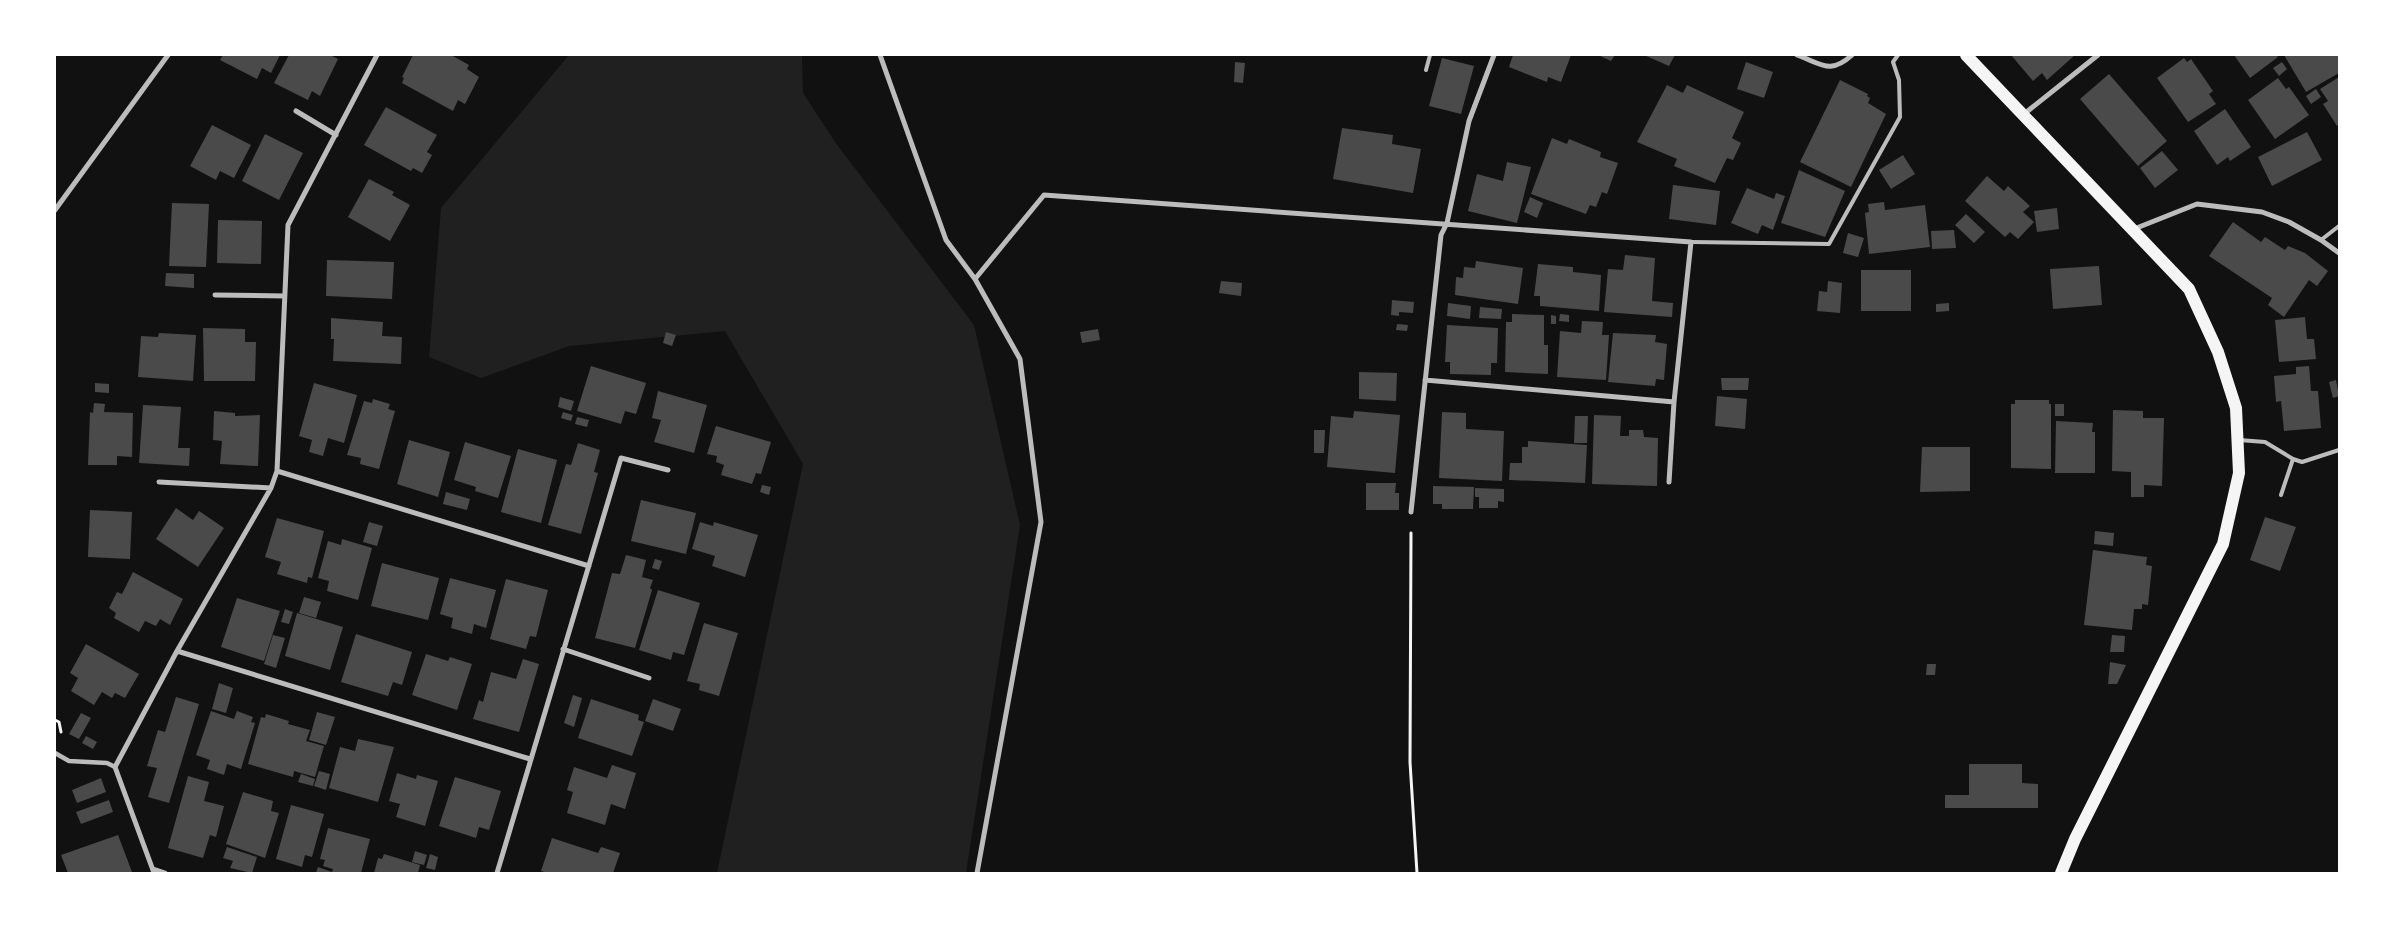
<svg xmlns="http://www.w3.org/2000/svg" width="2394" height="928" viewBox="0 0 2394 928" font-family="'Source Serif 4',serif">
<rect width="100%" height="100%" fill="#111"/>
<!-- green -->
<path fill="#202020" d="M569,55h233l1,38 32,49 139,183 46,200 -54,348h-249l86,-409 -78,-133 -156,15 -88,32 -52,-21 12,-149z"/>
<!-- building -->
<path fill="#4a4a4a" d="M223,55h57l-9,18 -9,-5 -5,11 -37,-19z
M289,55h41l8,4 -18,37 -8,-5 -4,9 -34,-17z
M413,55h38l18,10 -2,4 12,8 -14,27 -7,-4 -5,11 -51,-28 2,-5 -2,-1z
M1513,55h58l-10,27 -13,-5 -1,5 -38,-15z
M1598,55h17l-4,6z
M1644,55h31l-6,11z
M2011,55h64l-28,25 -5,-7 -9,8z
M2234,55h42l2,2 -28,21z
M2284,55h55v18l-33,19z
M1442,58l32,8 -13,48 -32,-8z
M2184,58l3,4 4,-3 22,32 -4,3 7,10 -28,18 -31,-44z
M1235,62l10,1 -2,20 -9,-1z
M1746,62l27,10 -9,26 -27,-9z
M2282,62l5,7 -8,7 -6,-8z
M2109,74l58,67 -29,25 -58,-67z
M2339,77v47l-2,2 -14,-22 5,-3 -8,-12z
M2278,78l8,11 3,-2 20,28 -34,24 -27,-39z
M1840,80l28,14 -1,2 3,2 -2,5 18,11 -35,73 -51,-25z
M1667,85l16,8 4,-8 57,27 -12,26 9,5 -8,17 -6,-2 -12,25 -41,-17 3,-7 -40,-17z
M2316,89l5,8 -10,7 -5,-8z
M386,107l51,28 -10,17 5,3 -10,18 -9,-5 -2,3 -47,-26z
M2225,109l26,38 -21,14 -2,-4 -11,8 -23,-34z
M212,125l39,20 -17,33 -14,-7 -4,9 -26,-14z
M1342,128l51,7 -1,9 29,5 -8,44 -80,-14z
M2307,132l15,28 -50,26 -14,-29z
M265,134l38,19 -24,47 -37,-19z
M1552,138l15,6 2,-5 32,13 -1,5 18,6 -11,31 -5,-2 -6,15 -6,-2 -4,9 -55,-20z
M2162,151l16,19 -23,18 -15,-20z
M1903,155l12,19 -24,15 -12,-19z
M1507,162l24,5 -14,56 -49,-12 9,-37 26,7z
M1799,170l46,21 -20,46 -44,-14z
M1987,176l17,15 4,-5 22,20 -7,6 11,10 -16,17 -8,-7 -5,5 -40,-36z
M369,179l25,13 -2,3 18,10 -20,36 -42,-24z
M1673,185l47,6 -4,34 -47,-6z
M1747,188l27,11 2,-6 9,3 -12,34 -11,-5 -4,9 -27,-11z
M1530,197l13,6 -6,15 -13,-6z
M1884,202l1,8 40,-5 5,42 -61,7 -4,-41 4,-1 -1,-8z
M172,203l37,1 -3,63 -37,-1z
M2057,208l2,21 -22,3 -3,-21z
M1966,214l19,18 -11,11 -19,-18z
M218,220l44,1 -1,43 -44,-1z
M2233,222l28,20 4,-5 20,13 3,-4 17,7 23,18 -11,15 -8,-6 -25,37 -16,-12 4,-7 -63,-42z
M1954,230l2,18 -24,1 -1,-18z
M1848,233l16,5 -6,19 -15,-4z
M1625,255l30,3 -3,43 21,2 -1,14 -68,-5 4,-43 15,1z
M327,260l67,2 -2,37 -66,-3z
M1476,261l47,7 -5,36 -63,-9 1,-18 7,1 1,-11 11,1z
M1538,264l35,3v5l28,3 -2,36 -59,-5v-10h-6z
M2099,266l3,39 -49,4 -3,-40z
M1861,270h50v41h-50z
M166,273l28,1v14l-29,-2z
M1221,281l21,2 -1,13 -22,-3z
M1828,281l14,2 -2,30 -23,-2 2,-20 8,1z
M1392,300l22,2 -1,11 -14,-1v4l-8,-1z
M1448,303l23,3 -1,13 -23,-3z
M1949,303v8l-13,1v-8z
M1480,307l22,2 -1,10 -22,-1z
M1512,314l32,1v30h4v29l-43,-2 1,-50h6z
M1560,314l9,1v7l-10,-1z
M1551,315l5,1v8h-5z
M2305,317l2,22h7l2,20 -37,3 -4,-42z
M331,318l52,4 -1,14 20,1 -1,27 -68,-3 1,-22h-3z
M1582,321l21,1 -1,13h7l-3,45 -49,-3 3,-46 21,2z
M1397,324l11,1 -1,6 -11,-1z
M1447,325l51,3 -1,35h-6v12l-41,-1v-12h-5z
M203,328l42,1v13h11l-1,39h-51z
M1098,329l2,11 -18,3 -2,-11z
M666,332l10,3 -4,11 -9,-3z
M159,333l37,2 -3,46 -55,-4 3,-41 17,1z
M1613,333l43,2 -1,7 12,2 -3,36 -8,-1 -1,7 -47,-4z
M591,366l55,17 -10,31 -11,-3 -4,13 -44,-13z
M2309,366l2,25h7l3,37 -37,3 -3,-30 -5,1 -2,-26 22,-2v-7z
M1359,372l38,1 -1,28 -37,-2z
M1721,378h28l-1,12h-26z
M2336,380l3,16 -6,2 -4,-16z
M95,383l14,1v9l-14,-1z
M314,383l43,12 -13,48 -16,-5 -5,18 -14,-4 3,-12 -13,-4z
M658,391l49,14 -13,48 -40,-11 7,-22 -9,-2z
M1717,396l30,3 -2,30 -30,-3z
M560,397l14,4 -3,10 -13,-4z
M373,399l17,5 -2,5 7,2 -16,58 -19,-5 1,-6 -14,-3 17,-54 8,2z
M2015,400h34v4h2v65l-40,-1v-64h4z
M94,403l11,1 -1,8 29,1 -1,44 -15,-1v9h-29l2,-53 3,1z
M2055,404h9v12h-9z
M143,405l38,2 -3,41h12l-1,18 -50,-3z
M2113,410l30,1v7h21l-2,68 -18,-1v12h-13v-25l-19,-1z
M214,411l21,2v3l25,-1 -2,51 -38,-2 2,-23 -9,-1z
M1354,411l46,4 -5,58 -68,-6 4,-51 22,2z
M563,412l10,3 -2,6 -10,-3z
M1442,412l24,1v16l38,2 -2,50 -63,-3z
M1594,415l27,1 -1,20h9v-6h14l1,7 14,1 -1,48 -65,-2z
M1575,416h13l-1,27h-13z
M577,417l12,3 -2,7 -12,-3z
M2056,421l37,2 -1,9h3v41h-40z
M716,426l55,16 -10,32 -5,-1 -4,11 -31,-9 3,-10 -8,-3 1,-6 -10,-2z
M1314,430h11l-1,23h-10z
M409,440l41,12 -12,45 -41,-13z
M1528,441l59,4 -2,38 -76,-3 1,-17h12v-16h6z
M465,442l46,14 -13,42 -23,-7 1,-4 -22,-7z
M578,443l22,7 -6,22 4,1 -17,61 -33,-9 18,-61 5,1z
M1922,447h48v44l-50,1z
M518,449l39,11 -16,63 -40,-11z
M1366,483h30l-1,10h4v17h-33z
M762,485l9,2 -2,8 -9,-3z
M1433,486l41,1 -1,22h-31v-5h-9z
M1475,488l29,1v13l-6,-1v7h-19v-11h-4z
M446,492l24,7 -3,11 -24,-6z
M641,500l55,13 -10,41 -55,-13z
M176,508l17,12 6,-9 25,17 -26,39 -42,-28z
M90,510l42,2 -2,47 -42,-2z
M2265,517l31,10 -16,44 -30,-11z
M277,518l47,13 -12,47 -4,-1 -1,6 -30,-9 4,-12 -16,-5z
M369,522l14,4 -6,20 -14,-4z
M700,522l13,4 1,-4 44,13 -13,42 -33,-11 3,-10 -23,-7z
M2095,531l19,2 -1,13 -19,-2z
M342,539l30,9 -14,52 -31,-9 2,-10 -11,-3 10,-37 13,4z
M2093,550l54,7 -1,8 6,1 -4,39 -6,-1v5h-8l-2,21 -48,-5z
M626,555l20,5 -4,17 11,3 -3,8 2,2 -17,58 -40,-10 17,-65 8,1z
M655,559l7,2 -3,9 -7,-2z
M382,563l57,15 -11,42 -57,-14z
M133,572l50,27 -13,26 -10,-6 -4,7 -11,-5 -6,11 -25,-14 2,-5 -7,-5 8,-16 5,2z
M450,578l46,12 -10,38 -12,-4 -2,10 -21,-6 2,-10 -13,-4z
M506,579l42,11 -12,47 -6,-1 -4,13 -36,-10z
M658,590l42,13 -16,52 -11,-3 -2,8 -32,-10z
M304,597l17,5 -5,16 -17,-5z
M237,598l43,13 -16,50 -43,-14z
M285,609l8,3 -4,12 -8,-2z
M297,613l46,14 -13,43 -45,-14z
M704,623l34,10 -19,63 -20,-6 1,-6 -13,-3z
M356,634l56,18 -10,33 -9,-3 -5,14 -47,-14z
M273,635l12,3 -9,30 -12,-4z
M2112,635l13,1 -1,16h-14z
M86,644l53,30 -14,24 -10,-5 -3,5 -10,-6 -8,13 -23,-14 7,-13 -8,-5z
M426,654l22,7 2,-4 22,7 -15,46 -45,-15z
M523,659l16,5 -20,68 -46,-13 6,-19 4,2 8,-30 25,7z
M2110,662l16,3 -9,19h-9z
M1927,664h9l-1,11h-9z
M219,683l14,5 -7,25 -14,-4z
M573,695l9,3 -8,29 -10,-4z
M176,697l23,7 -30,99 -21,-6 9,-29 -10,-2 11,-36 7,2z
M591,699l48,16 -1,5 6,2 -12,34 -54,-18z
M653,699l28,10 -8,22 -28,-10z
M211,711l23,8 3,-8 16,6 -2,5 4,1 -14,46 -14,-5 -3,11 -17,-6 3,-9 -14,-5z
M317,712l18,5 -9,28 -17,-5z
M81,713l10,5 -12,21 -10,-5z
M266,714l23,7 -1,3 22,6 -4,11 18,5 -9,31 -21,-6 -1,6 -45,-13 13,-47 4,1z
M86,736l11,6 -4,7 -11,-6z
M358,739l36,8 -16,55 -49,-14 11,-41 15,4z
M1969,764h53v19l16,1v24h-93v-13h24z
M612,765l24,8 -11,36 -14,-5 -6,21 -38,-12 6,-21 -6,-2 7,-23 33,11z
M319,771l11,3 -4,16 -12,-4z
M397,773l19,6 1,-4 21,6 -13,45 -29,-9 4,-13 -11,-3z
M301,774l14,5 -2,7 -15,-4z
M188,776l21,6 -5,19 20,5 -8,31 -6,-2 -7,23 -35,-10z
M455,777l46,14 -12,39 -10,-3 -3,11 -37,-12z
M101,778l5,14 -29,11 -5,-13z
M243,792l30,9 -2,10 8,2 -14,45 -39,-14z
M109,800l4,12 -32,12 -5,-12z
M291,805l33,9 -12,43 -7,-2 -3,12 -26,-8z
M328,828l42,11 -9,34h-45l2,-6 14,5 1,-3 -10,-3 2,-6 -5,-1z
M118,835l14,37 -64,1 -7,-18z
M552,838l46,15 3,-6 19,6 -7,20h-65l-7,-2z
M227,847l30,10 -5,16 -22,-5 3,-7 -10,-3z
M415,851l12,4 -3,10 -12,-3z
M384,854l36,11 -2,8h-44l4,-15 4,1z
M430,854l8,3 -3,13 -9,-2z"/>
<g fill="none" stroke-linecap="round" stroke-linejoin="round">
<!-- path -->
<path stroke="#f5f5f5" stroke-width="3" d="M1411,533l-1,229 7,111
M55,720l4,2 2,10"/>
<!-- service -->
<path stroke="#bcbcbc" stroke-width="4" d="M1426,70l4,-15
M2321,240l18,-14
M1691,242l138,2 71,-127 -1,-37 -6,-18 5,-7
M2239,440l26,2 28,17 9,3 37,-12
M2281,495l12,-36"/>
<!-- pedestrian -->
<path stroke="#bcbcbc" stroke-width="4.5" d="M55,753l14,8 38,2 8,4"/>
<!-- minor -->
<path stroke="#bcbcbc" stroke-width="5" d="M880,55l66,185 29,39 45,80 21,163 -64,351
M1797,55c25,9 33,20 55,0
M296,111l40,24
M2024,114l74,-59
M55,210l113,-155
M2134,229l63,-25 65,8 27,10 32,18 18,13
M975,279l69,-84 647,47 -17,160 -5,80
M215,295l70,1
M1425,380l249,22
M277,471l312,95
M159,482l112,6
M1411,512l30,-277 6,-12 22,-102 25,-66
M563,649l86,29
M177,651l353,108
M153,869l12,4
M154,873l-39,-106 62,-116 94,-163 6,-17 11,-246 89,-170
M497,873l124,-415 47,12"/>
<!-- primary -->
<path stroke="#f5f5f5" stroke-width="12" d="M1966,55l223,234 29,63 18,56 3,65 -16,71 -148,295 -14,34"/>
</g>
<!-- border -->
<rect width="2394" height="928" fill="none" stroke="#ffffff" stroke-width="112"/>
</svg>
